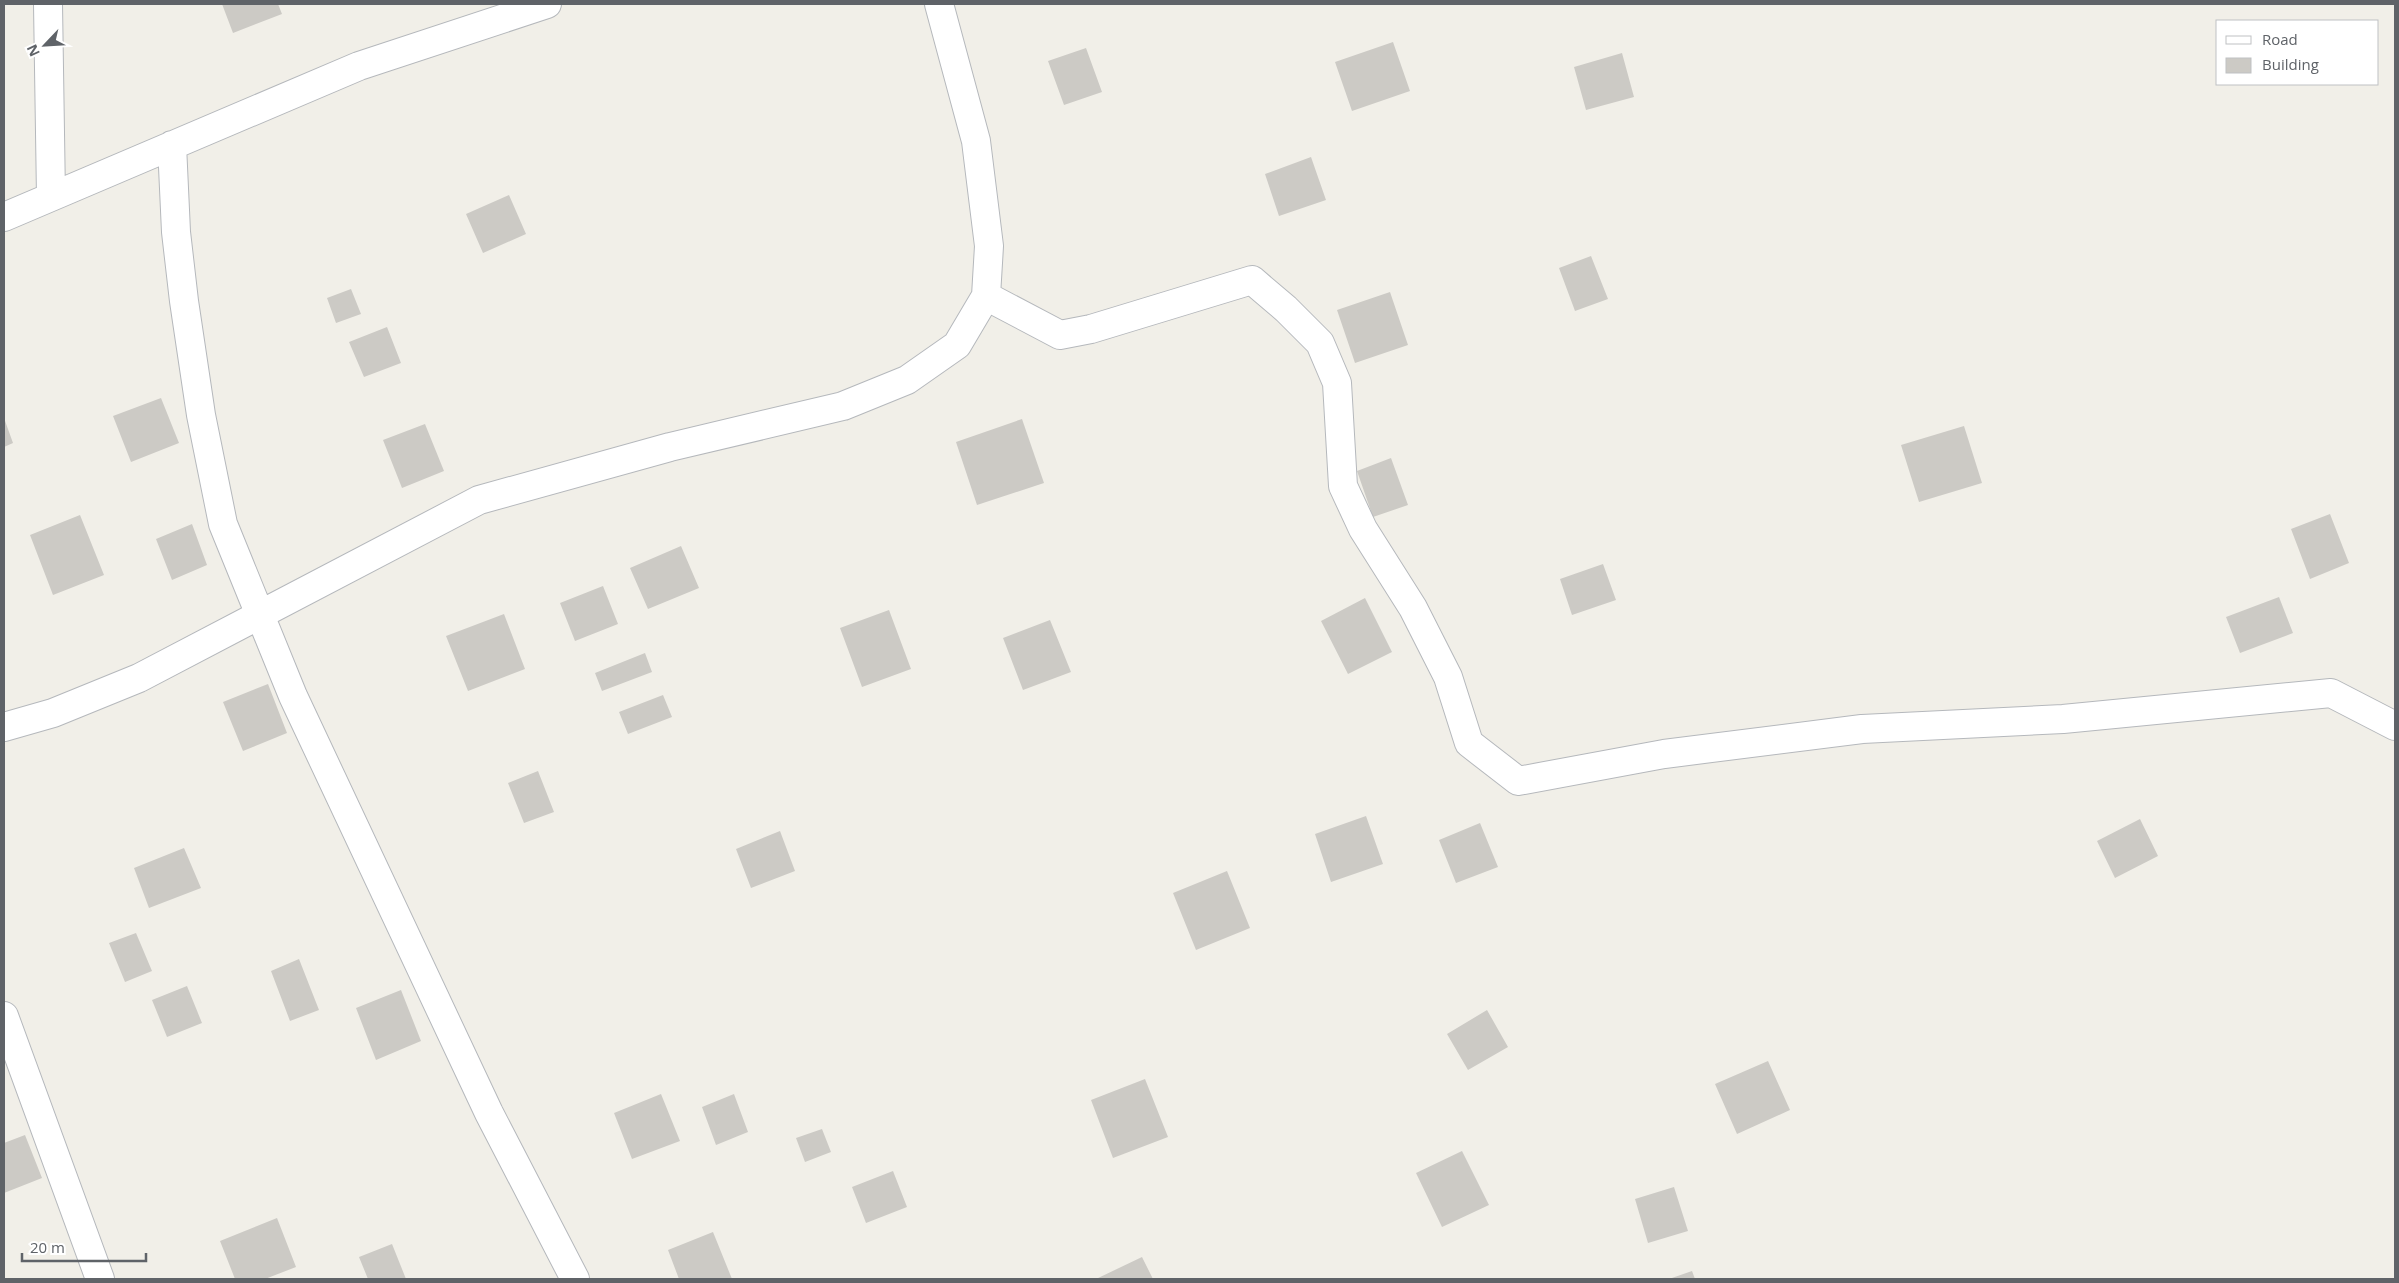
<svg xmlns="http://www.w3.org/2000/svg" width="2399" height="1283" viewBox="0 0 2399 1283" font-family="'Open Sans',sans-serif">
<rect width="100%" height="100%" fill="#f1efe8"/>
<!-- building -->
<path fill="#cccac5" d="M222,4h56l4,10 -49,19z
M1393,42l17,49 -58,20 -17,-49z
M1086,48l16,44 -38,13 -16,-44z
M1622,53l12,44 -48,13 -12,-43z
M1311,157l15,43 -47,16 -14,-42z
M509,195l17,39 -43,19 -17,-39z
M1591,256l17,43 -33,12 -16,-43z
M351,289l10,25 -25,9 -9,-25z
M1390,292l18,53 -53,18 -18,-53z
M387,327l14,36 -37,14 -15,-35z
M161,398l18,45 -48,19 -18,-46z
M4,418l9,25 -9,4z
M1022,419l22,64 -67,22 -21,-63z
M425,424l19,47 -42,17 -19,-48z
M1964,426l18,57 -63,19 -18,-57z
M1391,458l17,47 -35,12 -16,-46z
M2330,514l19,49 -39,16 -19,-50z
M80,515l24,60 -51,20 -23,-60z
M192,524l15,41 -35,15 -16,-41z
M681,546l18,42 -51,21 -18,-41z
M1603,564l13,36 -44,15 -12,-36z
M603,586l15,38 -43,17 -15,-38z
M2279,597l14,36 -53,20 -14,-36z
M1365,598l27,54 -44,22 -27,-53z
M889,610l22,59 -49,18 -22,-59z
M504,614l21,55 -57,22 -22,-55z
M1050,620l21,52 -48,18 -20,-52z
M645,653l7,19 -50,19 -7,-18z
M268,684l19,49 -44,18 -20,-49z
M663,695l9,22 -44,17 -9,-22z
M538,771l16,41 -30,11 -16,-40z
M1366,816l17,48 -52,18 -16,-48z
M2140,819l18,37 -43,22 -18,-37z
M1480,823l18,44 -42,16 -17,-43z
M780,831l15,40 -44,17 -15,-39z
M184,848l17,40 -52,20 -15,-40z
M1227,871l23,57 -54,22 -23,-57z
M136,933l16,38 -27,11 -16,-39z
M299,959l20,51 -29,11 -19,-50z
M187,986l15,37 -35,14 -15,-37z
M401,990l20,51 -45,19 -20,-52z
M1487,1010l21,37 -40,23 -21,-36z
M1768,1061l22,49 -53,24 -22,-50z
M1145,1079l23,58 -55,21 -22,-58z
M661,1094l19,47 -48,18 -18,-46z
M734,1094l14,38 -32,13 -14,-38z
M822,1129l9,23 -26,10 -9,-24z
M25,1135l17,43 -38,15v-50z
M1462,1151l27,54 -47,22 -26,-54z
M893,1171l14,36 -41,16 -14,-36z
M1674,1187l14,44 -40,12 -13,-44z
M277,1218l19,49 -31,12h-30l-15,-38z
M713,1232l19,47h-53l-11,-29z
M392,1244l14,35h-38l-9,-22z
M1142,1257l11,22h-57z
M1692,1271l3,8h-26z"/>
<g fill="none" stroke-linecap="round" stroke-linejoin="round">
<defs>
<path id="street" d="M48,4l3,193
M172,145l4,87 8,69 17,114 22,109 70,172 196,417 86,166
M4,217l355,-151 188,-62
M986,296l74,39 31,-6 161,-49 34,29 34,34 17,40 6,103 20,43 50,79 35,69 21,66 49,38 146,-27 198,-25 201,-10 268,-26 64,33
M4,727l49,-14 86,-35 340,-178 191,-53 173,-41 64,-26 50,-35 29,-49 3,-50 -13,-105 -37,-137
M4,1016l96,263"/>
</defs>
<!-- street casing -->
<use href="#street" stroke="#b5b8bc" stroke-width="30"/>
<!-- street -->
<use href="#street" stroke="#fff" stroke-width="28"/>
</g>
<!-- border -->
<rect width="2399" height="1283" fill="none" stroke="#5f6368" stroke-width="10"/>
<!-- legend -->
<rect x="2216" y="20" width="162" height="65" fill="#ffffff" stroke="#bfc1c3"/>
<rect x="2226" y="36" width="25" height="8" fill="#ffffff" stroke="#bfc1c3"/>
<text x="2262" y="45" font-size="15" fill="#5f6368">Road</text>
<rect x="2226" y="58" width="25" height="15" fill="#cccac5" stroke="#bfc1c3"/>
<text x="2262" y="70" font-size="15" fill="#5f6368">Building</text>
<!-- north arrow -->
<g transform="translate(45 45) rotate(245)" stroke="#ffffff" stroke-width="4" paint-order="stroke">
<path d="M0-4L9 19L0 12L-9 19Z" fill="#5f6368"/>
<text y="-8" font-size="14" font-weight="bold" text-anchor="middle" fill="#5f6368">N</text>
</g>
<!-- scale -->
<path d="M22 1253v8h124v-8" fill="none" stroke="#5f6368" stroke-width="2.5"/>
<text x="30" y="1253" font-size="15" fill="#5f6368" stroke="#ffffff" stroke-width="4" paint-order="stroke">20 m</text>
</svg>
